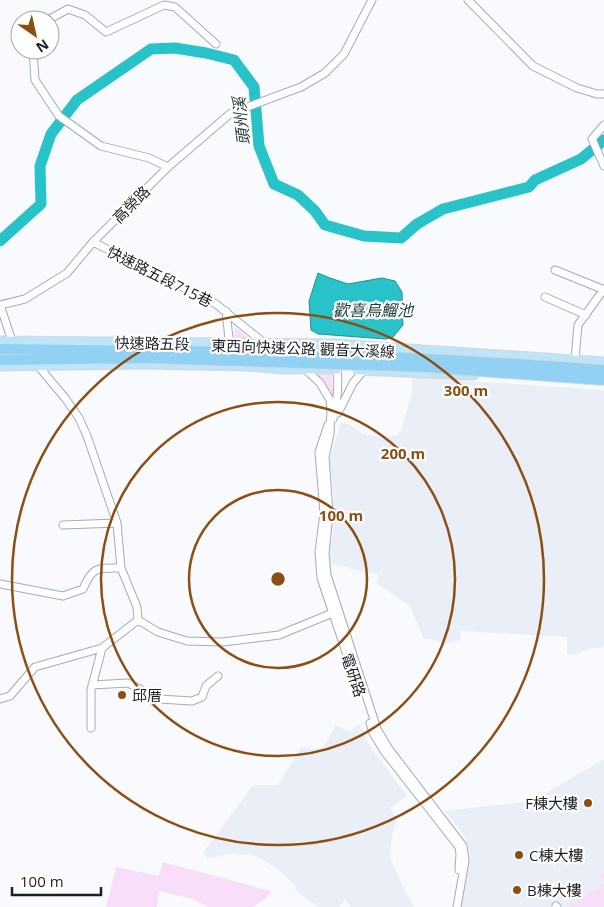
<svg xmlns="http://www.w3.org/2000/svg" width="604" height="907" viewBox="0 0 604 907" font-family="'Open Sans','Noto Sans TC',sans-serif">
<rect width="100%" height="100%" fill="#f8fafd"/>
<!-- built -->
<path fill="#e9eef7" d="M412,377l192,13v255l-3,3h-10l-14,6h-10v-17l-106,-6 -1,9 -13,3 -24,-5 -13,-32 -33,-22 1,-9 -49,-12 5,-41v-25l-5,-36 12,-39 9,3 13,9 23,4 11,-3 4,-4 11,-38z
M360,724l9,21 38,51 -17,12 7,12 -5,15 -2,22 13,30 11,20h-63l-6,-8 -6,8h-21l-23,-17 1,-3 -19,-19 -21,-12 -26,-3 -21,6 -6,-6 50,-68h25l23,-38 14,3 8,-3 13,-22 14,7z
M604,759v148h-144l9,-56 -6,-17 -18,-23 87,-10z"/>
<!-- green -->
<path fill="#f9defa" d="M235,327l17,13 -18,-1z
M332,374l2,30 -9,-21 -8,-8z
M163,862l108,29 -5,7 -13,9h-45l-15,-8 -34,-8 -2,16h-51l10,-40 43,9z
M604,872v35h-35l35,-24 -5,-7z"/>
<!-- water -->
<path fill="#28c2c9" stroke="#249198" d="M318,273l12,5 18,6 34,-6 13,3 7,11 1,33 -10,12 -7,2 -68,-5 -7,-4 -2,-29z"/>
<g fill="none" stroke-linecap="round" stroke-linejoin="round">
<!-- river -->
<path stroke="#28c2c9" stroke-width="11" d="M0,241l41,-37 -1,-38 11,-32 26,-34 74,-51 24,-1 31,5 28,7 20,27 5,59 15,38 24,11 17,16 10,14 39,11 37,2 16,-14 26,-15 86,-22 6,-7 46,-21 23,-19"/>
<defs>
<path id="minor" d="M468,0l65,66 44,22 20,6h7
M48,20l20,-11 17,6 21,17 58,-27 11,2 41,37
M33,50l2,30 24,36 42,30 48,12 19,9
M604,125l-12,14 12,27
M93,242l123,62 48,39
M555,270l47,19
M545,297l41,18
M0,305l25,-6 42,-26 26,-31 75,-75 63,-54 70,-26 24,-14 19,-19 28,-54
M0,305l12,36
M226,311l4,37
M575,359l3,-34 26,-36
M39,367l26,31 14,20 8,18 30,87 4,45 16,39 1,13
M305,369l15,14 10,17 1,9 -1,25 -5,23 4,56 -4,41 2,21 50,154 12,20 74,97 2,15 -8,46
M338,413l15,-30 11,-13
M333,419c7,-25 5,-50 2,-75
M328,425l-9,27 5,61 -5,39 2,26 27,80
M63,525l54,-2
M0,584l63,12 20,-7c10,-23 14,-21 38,-21
M138,620l20,12 29,9 36,1 56,-7 56,-23
M92,685l36,-2 31,16 33,2 10,-4 4,-11 12,-10
M0,699l10,-3 25,-29 67,-19 36,-28
M370,723l3,10 11,18 75,96 1,7 -1,16
M91,728v-38l11,-42
M556,906l1,1"/>
<path id="major" d="M0,341l335,3 269,18
M0,366l144,-2 103,2 36,3h54
M358,370l116,5"/>
<path id="highway" d="M0,349l151,2
M0,360l149,-2"/>
</defs>
<!-- minor casing -->
<use href="#minor" stroke="#a3abbb" stroke-width="9"/>
<!-- major casing -->
<use href="#major" stroke="#d6d7d8" stroke-width="11"/>
<!-- highway casing -->
<use href="#highway" stroke="#d6d7d8" stroke-width="12"/>
<!-- minor -->
<use href="#minor" stroke="#fff" stroke-width="7"/>
<!-- major -->
<use href="#major" stroke="#bde4f8" stroke-width="9"/>
<!-- highway -->
<use href="#highway" stroke="#91d2f4" stroke-width="10"/>
<defs>
<path id="highway-bridge" d="M151,351c151,1 302,8 453,19
M149,358l277,9 178,13"/>
</defs>
<!-- highway-bridge casing -->
<use href="#highway-bridge" stroke="#d6d7d8" stroke-width="12" stroke-linecap="butt"/>
<!-- highway-bridge -->
<use href="#highway-bridge" stroke="#91d2f4" stroke-width="10"/>
</g>
<!-- distance rings -->
<g fill="none" stroke="#8c4e12" stroke-width="2.5">
<circle cx="278" cy="579" r="89"/>
<circle cx="278" cy="579" r="177"/>
<circle cx="278" cy="579" r="266"/>
</g>
<!-- markers -->
<g fill="#8c4e12" stroke="#fff" stroke-width="2">
<circle cx="122" cy="695" r="5"/>
<circle cx="588" cy="803" r="5"/>
<circle cx="519" cy="855" r="5"/>
<circle cx="517" cy="890" r="5"/>
</g>
<g text-anchor="middle" dominant-baseline="central" stroke-width="4.5" stroke-linejoin="round" paint-order="stroke">
<!-- street labels -->
<g font-size="15" fill="#1b1f24" stroke="#fff">
<text transform="translate(131 204) rotate(-45)">高榮路</text>
<text transform="translate(160 276) rotate(27)">快速路五段715巷</text>
<text transform="translate(152 343) rotate(1)">快速路五段</text>
<text transform="translate(303 348) rotate(2)">東西向快速公路 觀音大溪線</text>
<text transform="translate(354 675) rotate(71)">電研路</text>
</g>
<!-- poi labels -->
<g font-size="15" fill="#1b1f24" stroke="#fff" text-anchor="start">
<text x="132" y="695">邱厝</text>
<text x="578" y="803" text-anchor="end">F棟大樓</text>
<text x="529" y="855">C棟大樓</text>
<text x="527" y="890">B棟大樓</text>
</g>
<!-- water labels -->
<g font-size="16" font-style="italic" fill="#21393a" stroke="#fff">
<text transform="translate(241 121) rotate(-96)">頭州溪</text>
<text x="373" y="310">歡喜烏鰡池</text>
</g>
</g>
<circle cx="278" cy="579" r="8" fill="#8c4e12" stroke="#fff" stroke-width="2.5"/>
<g font-size="15" text-anchor="middle" font-weight="bold" fill="#8c4e12" stroke="#fff" stroke-width="4.5" stroke-linejoin="round" paint-order="stroke">
<text x="466" y="396">300 m</text>
<text x="403" y="459">200 m</text>
<text x="341" y="521">100 m</text>
</g>
<!-- north arrow -->
<g transform="translate(35 35) rotate(146)"><circle r="24" fill="#ffffff" stroke="#a4a5a7"/>
<path d="M0-4L9 19L0 12L-9 19Z" fill="#8c4e12"/>
<text y="-8" font-size="14" font-weight="bold" text-anchor="middle" fill="#1b1f24">N</text>
</g>
<!-- scale -->
<path d="M12 887v8h89v-8" fill="none" stroke="#1b1f24" stroke-width="2.5"/>
<text x="20" y="887" font-size="15" fill="#1b1f24" stroke="#ffffff" stroke-width="4" paint-order="stroke">100 m</text>
</svg>
